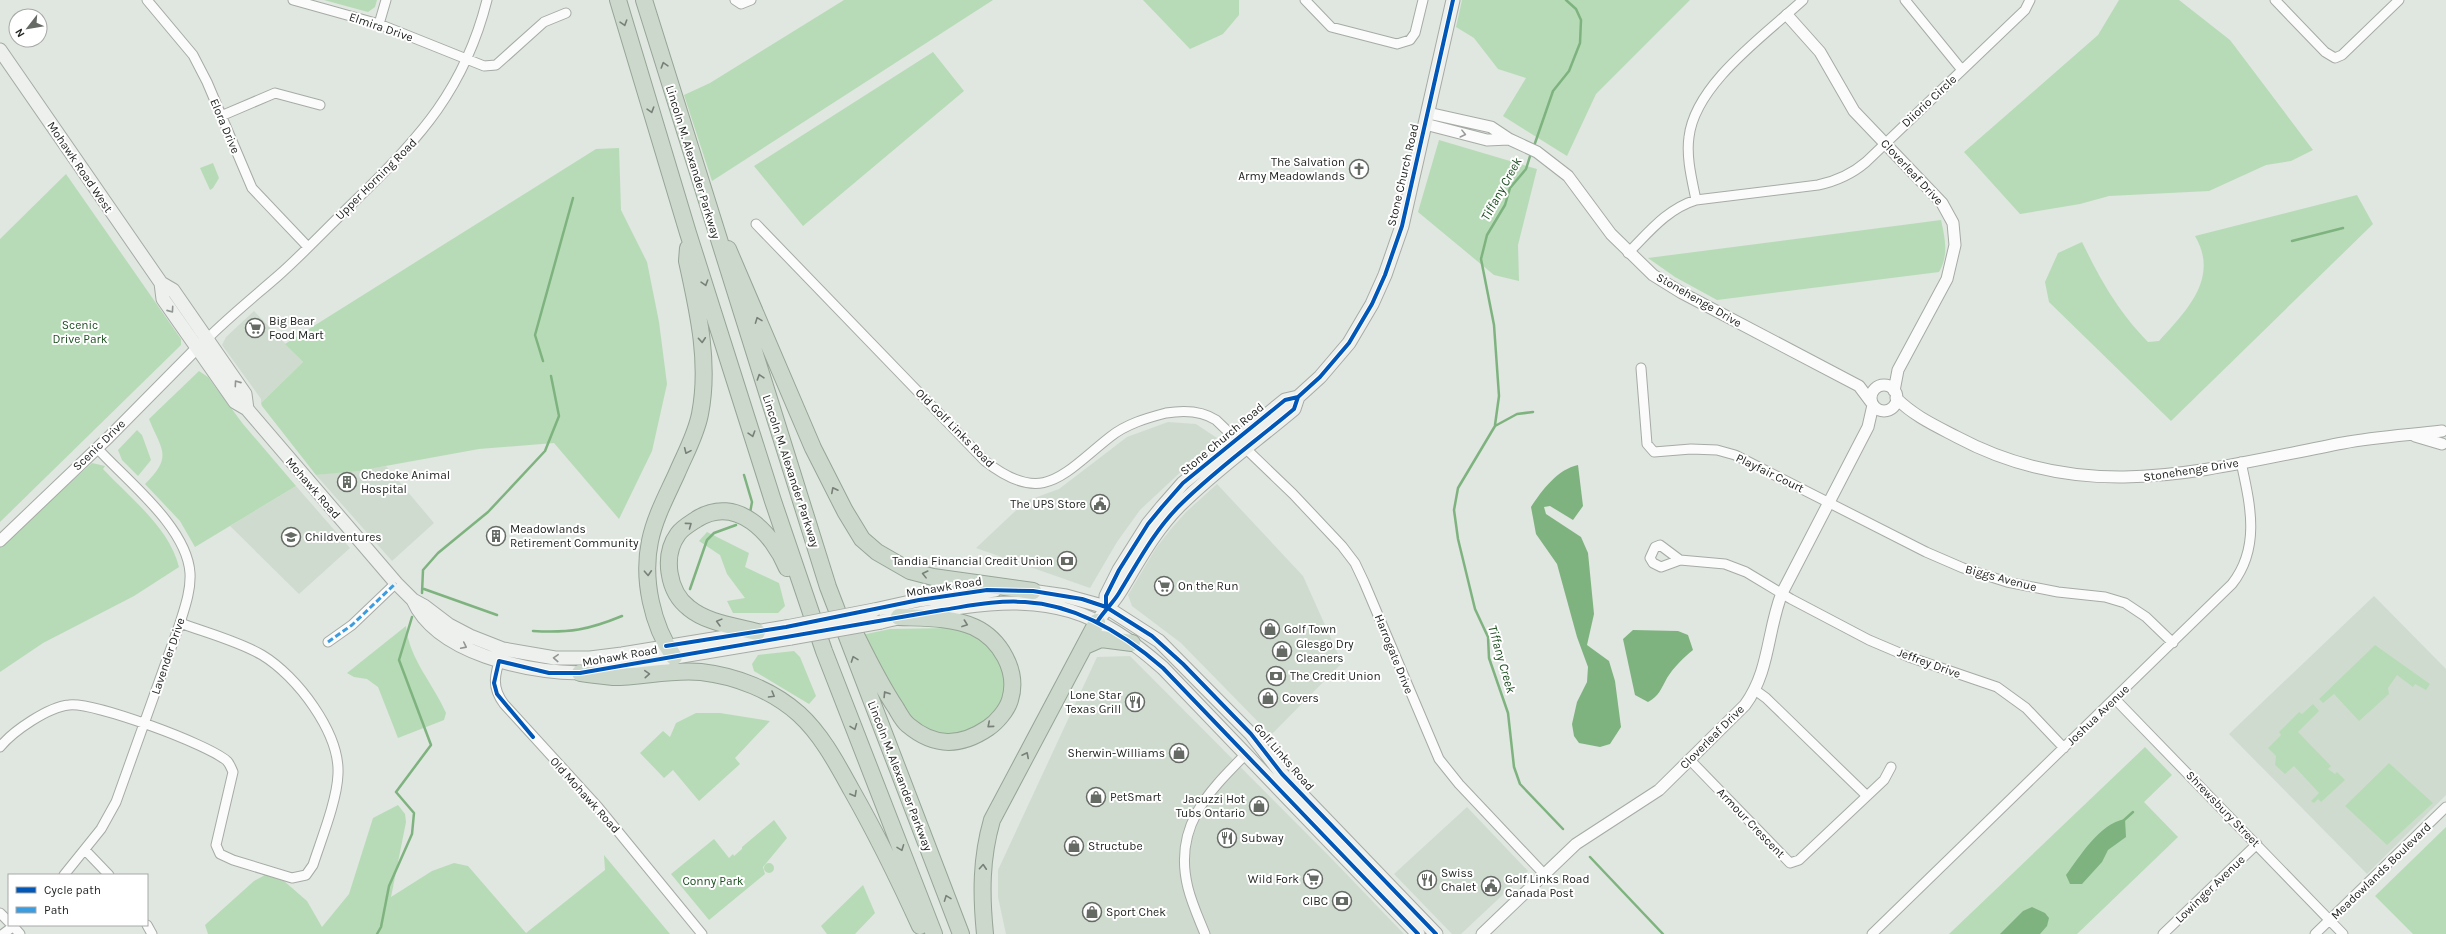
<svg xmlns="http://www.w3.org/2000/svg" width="2446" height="934" viewBox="0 0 2446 934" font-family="Karla,sans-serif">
<rect width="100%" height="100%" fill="#e0e6e0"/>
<!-- built -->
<path fill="#d0dbcf" d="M254,311l49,51 -42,41v-4l-39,-54 4,-8z
M1168,422l28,2 21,14 -77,72 -23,32 -27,46 -114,-40 50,-47 33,-12 68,-52z
M386,466l48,57 -42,38 -76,-86z
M1217,484l86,92 39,87 -71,72 -90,-92 -49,-37 -4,-11 28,-47 15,-19 15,-17z
M296,486l54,62 -51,46 -69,-68z
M2374,596l72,73v126l-79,79 -138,-140z
M1130,656l200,201 74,77h-398l-8,-37v-27l99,-213z
M1467,807l61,64 -67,63h-9l-58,-60z"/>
<!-- green -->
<path fill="#b7dbb7" d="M324,0h53l-2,7 -7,5z
M844,0h149l-281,181 -28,-86 26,-12z
M1143,0h96v15l-16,19 -33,15z
M1462,0h228l-94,94 -29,62 -64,-40 23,-38 -28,-9 -24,-31 -18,-11z
M2119,0h60l51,40 83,110 -22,11 -25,4 -57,26 -100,5 -29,8 -60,10 -56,-62 134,-117z
M933,52l31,39 -161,135 -49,-60z
M1439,140l98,29 -19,76 1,36 -25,-6 -76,-63z
M619,148l2,62 26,52 12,60 8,62 -15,67 -33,68 -65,-76 -75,6 -121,22 -42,4 -54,-69 -1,-3 42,-41 -18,-18 311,-195z
M213,163l6,15 -6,10 -3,2 -10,-22z
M66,174l115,165v6l-181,177v-283z
M2357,195l16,29 -202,197 -122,-119 -4,-20 13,-29 24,-11c19,39 36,69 66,100l11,-1c27,-30 61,-63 36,-105z
M1941,220c4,18 8,35 -2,52l-222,28 -42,-23 -27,-19z
M199,371l9,6 35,47 53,62 -101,61 -15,-26 -35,-37c28,-28 17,-33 4,-65z
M137,430l5,5 9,25 -13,16 -16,-16 -4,-10z
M92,463l13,3 -2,3c27,29 66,58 76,98l-45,29 -91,47 -43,29v-127z
M707,532l42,21 -4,14 34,16 6,23 -7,7h-45l-6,-12 18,-3 -18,-24 -7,-19 -21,-14z
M406,626c3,33 27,57 40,87l-2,7 -46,18 -20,-51 -11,-8 -13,-2 -7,-4z
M950,628c5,1 12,1 18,3 30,11 50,57 29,84 -6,8 -35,19 -46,24l-35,-13 -20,-23 -34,-68 28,-6z
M2375,645l55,39 -4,6 -11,-6 -2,3 -16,-12 -9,13 1,6 -30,27 -25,-27 -11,9 -4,-4z
M794,651l6,6 16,39 -7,8 -55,-33 -2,-7 6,-9z
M2313,704l6,7 -21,21 33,34 -3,3 7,5 2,-2 8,8 -24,22 -3,-3 -4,4 -3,-2 8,-8 -25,-27 -9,8 -10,-9 1,-9 -8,-8 13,-13 -2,-3 20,-20 3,2z
M696,713h24l50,8 -35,37 5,6 -41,37 -26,-31 -9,8 -24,-25 23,-22 7,6 6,-14z
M2145,747l27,28 -28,27 34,35 -101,97h-128z
M2389,763l44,40 -46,42 -42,-39z
M398,805l7,9 1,8 -15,75 41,-26 22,-8 14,3 58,67 79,-63 -1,-15 66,79h-462l-3,-9 49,-44 11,-6 19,6 23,20 15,26 27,-33 24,-76z
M774,820l13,18 -24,29 2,7 -56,46 -38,-46 43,-35 15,19 4,-4 1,2 8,-7v-2z
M2446,827v107h-33l-38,-38z
M764 868a5 5 0 1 1 10 0a5 5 0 1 1-10 0Z
M863,885l12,28 -20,21h-28l-6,-8z"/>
<!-- water -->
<path fill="#7eb37f" d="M1578,465l5,41 -10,14 -23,-14 -6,1 2,7 35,23 7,16 6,61 -7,31 22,16 6,20 6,46 -11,17 -10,3 -21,-4 -5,-7 -2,-12 5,-22 10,-20 1,-15 -11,-30 -20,-73 -21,-30 -5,-27c11,-17 27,-38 47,-42z
M1633,630l45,1 10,4 5,15c-10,8 -19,17 -26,28 -6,11 -8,18 -19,24l-13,-7 -12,-56z
M2125,819l1,18 -18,13 -6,12 -20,22h-12l-4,-9c15,-20 33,-51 59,-56z
M2032,907l13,6 4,5 -2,8 -7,8h-40l23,-23z"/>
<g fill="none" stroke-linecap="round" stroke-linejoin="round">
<!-- stream -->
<path stroke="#7eb37f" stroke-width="2.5" d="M1534,146l19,-55 16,-20 11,-28 1,-23 -5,-11 -10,-9
M2292,241l51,-13
M543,361l-8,-26 38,-137
M1533,412l-16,2 -22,12 -37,62 -4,22 4,29 17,70 13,28 1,21 19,55 6,54 6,17 43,45
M1495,425l4,-29 -5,-71 -13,-66 6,-24 18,-30 5,-17 16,-19 5,-16
M744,475l8,27 -2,11
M424,589l73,26
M690,589l17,-49 7,-7 22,-8
M422,593l1,-23 15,-17 50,-41 57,-61 14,-35 -8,-40
M533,631c37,2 55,-1 89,-15
M2123,821l10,-9
M1590,857l73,77
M377,934l4,-7 8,-41 23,-52 2,-21 -18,-21 35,-47 -32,-85 13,-43"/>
<defs>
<path id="minor" d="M147,0l46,55 14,27 45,106 56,59
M293,0l86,24 105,42 12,-1 48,-43 22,-9
M735,0l6,4 10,-4
M1305,0l26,27 66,17 13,-4 5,-7 8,-33
M1905,0l57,70
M2275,0l50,52 10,6 7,-3 57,-55
M379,24l7,-24
M221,116l54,-23 45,12
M1696,200c-4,-20 -10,-43 -7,-63 6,-53 76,-102 114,-137
M756,224l229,237c58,46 78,13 125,-24 16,-13 37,-19 56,-24 18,-3 35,-3 50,7l77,74 49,52 13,17 9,19 75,177 20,25 85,90
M1628,253c21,-21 39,-44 68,-53l122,-15c19,-4 34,-11 48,-23l159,-152 5,-10
M207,339c23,-23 48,-43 72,-64 27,-24 52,-51 78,-76 63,-61 108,-111 130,-199
M1641,368l6,76 7,8 37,-3 26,1 18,5 191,97 37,16 44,14 51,10 47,5 20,6 21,14 27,26
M1680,560l-19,7 -8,-4 -3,-5 5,-11 5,-2 20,15 45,4 21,8 45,27 78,41 40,17 88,30 29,21 38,40
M328,642l24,-17 44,-42
M501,655c-6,19 -10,32 3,49l94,103 104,127
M1755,690l11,8 101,98
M2115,699l228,235
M0,747c13,-16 48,-40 69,-42 25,-3 139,39 158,56 3,3 4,7 6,11l-17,73 4,9 13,6 59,18 14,-3 7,-10c8,-25 24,-64 25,-91 2,-41 -41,-98 -76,-119 -24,-14 -55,-22 -82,-32
M1690,760l100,103 9,-3 85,-80 7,-13
M85,850l24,25
M64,875l37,-46 15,-27 64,-179c5,-16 11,-33 10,-50 -3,-46 -63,-92 -93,-125
M0,913l9,9
M12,925l8,9
M147,925l5,9
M3,934l12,-9
M1205,934c-6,-15 -13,-30 -17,-46 -15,-60 18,-94 58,-134
M1872,934l360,-350c29,-37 18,-80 9,-122
M2163,934l94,-90
M2315,934l131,-127"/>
<path id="tertiary" d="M1787,15l33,37 34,59 88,92 11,20 2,22 -8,34 -49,91 -4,21
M1428,113l63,14 18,12 28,13 31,24 43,58 42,41 29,18 177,93 12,16
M1425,124l62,16 22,-1
M1871 398a13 13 0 1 1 26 0a13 13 0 1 1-26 0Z
M1896,398c18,18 38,27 61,39 131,70 249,32 386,6 33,-6 66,-8 99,-12
M2415,436l27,8
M0,541l109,-104 94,-95
M1482,934l94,-90 83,-54 86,-85c25,-34 22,-74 37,-112l86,-166 5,-22"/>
<path id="secondary" d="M0,50l161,233 12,7 72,104 2,15
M161,283l2,16 72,103 12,7 149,174 17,17 11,6 25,19 21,11 33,13 52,9h35l32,-4 164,-27
M1024,590l42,6 40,11 53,34 92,93 31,40 154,160
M413,600c24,54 114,72 167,73l211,-35
M1106,607v-11l13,-26 29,-46 14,-17 21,-24 102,-83 13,-3
M874,610l45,-10 76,-10
M881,622c26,-7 53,-11 81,-15 88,-12 134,2 201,61l255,266
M1097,622c7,-11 16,-19 22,-29 19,-31 35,-62 61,-88 35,-35 76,-64 114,-96l4,-12 22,-20 29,-34 23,-39 13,-29 17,-49 51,-226"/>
<path id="motorway" d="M618,0l70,233 85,268 51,150 110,283
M644,0l184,587 133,347
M728,249l85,199 32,63 17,28 15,13 33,19 23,6 100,14
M851,625c14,28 27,56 45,83 3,5 7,13 12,17 26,22 52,22 80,3 9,-6 19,-18 22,-28 9,-29 -10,-61 -36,-73 -23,-10 -51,-9 -75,-10
M757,632c-22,-6 -50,-9 -68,-24 -21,-16 -27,-52 -11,-74 4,-6 13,-11 19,-15 40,-25 76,15 90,49
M1085,646l16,-7 31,4
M674,657c-22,-32 -32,-78 -24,-116 5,-24 17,-46 27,-68 8,-19 19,-38 23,-59 10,-51 -2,-103 -13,-153l1,-13
M580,673c11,2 22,3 33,4 29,0 58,-8 88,-5 35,4 71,18 98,42 23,21 38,50 53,77 25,44 47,89 68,135
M985,934c-4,-40 -4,-76 7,-114l105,-198"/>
</defs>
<!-- minor casing -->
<use href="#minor" stroke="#a6aba6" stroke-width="11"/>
<!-- tertiary casing -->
<use href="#tertiary" stroke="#a6aba6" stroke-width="13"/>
<!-- secondary casing -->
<use href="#secondary" stroke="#a6aba6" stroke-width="15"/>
<!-- motorway casing -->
<use href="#motorway" stroke="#96a596" stroke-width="18"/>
<!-- minor -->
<use href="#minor" stroke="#fafbfa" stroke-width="9"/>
<!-- tertiary -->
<use href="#tertiary" stroke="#fafbfa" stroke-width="11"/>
<!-- secondary -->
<use href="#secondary" stroke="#edf0ed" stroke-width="13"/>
<!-- motorway -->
<use href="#motorway" stroke="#ccd8cc" stroke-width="16"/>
<defs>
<path id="secondary-bridge" d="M786,627l88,-17
M791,638l90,-16"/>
</defs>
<!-- secondary-bridge casing -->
<use href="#secondary-bridge" stroke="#a6aba6" stroke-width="15" stroke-linecap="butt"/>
<!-- secondary-bridge -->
<use href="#secondary-bridge" stroke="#edf0ed" stroke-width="13"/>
<!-- quiet -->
<path stroke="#3c9ce0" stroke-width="3" stroke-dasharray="6 3" stroke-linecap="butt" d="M328,642l24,-17 44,-42"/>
<defs>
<path id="cycleway" d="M1106,607v-11l13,-26 29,-46 14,-17 21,-24 102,-83 13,-3
M1097,622c7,-11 16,-19 22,-29 19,-31 35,-62 61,-88 35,-35 76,-64 114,-96l4,-12 22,-20 29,-34 23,-39 13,-29 17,-49 51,-226
M666,646l120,-19 133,-27 68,-10 46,1 49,8 24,8 46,29 31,28 68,70 31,40 154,160
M533,737l-36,-43 -3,-11 5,-22 50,12h31l362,-63c27,-4 55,-10 83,-8 53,3 99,32 138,66l255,266"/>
</defs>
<!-- cycleway casing -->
<use href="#cycleway" stroke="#fff" stroke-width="6"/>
<!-- cycleway -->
<use href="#cycleway" stroke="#0057b8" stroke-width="4"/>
</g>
<!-- one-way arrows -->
<defs><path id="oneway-chevron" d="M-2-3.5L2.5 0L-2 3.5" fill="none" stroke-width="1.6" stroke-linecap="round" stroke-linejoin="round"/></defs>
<g stroke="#788078">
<use href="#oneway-chevron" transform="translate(624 23) rotate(73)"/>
<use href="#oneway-chevron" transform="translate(664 65) rotate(-107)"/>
<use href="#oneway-chevron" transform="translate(651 110) rotate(73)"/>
<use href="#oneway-chevron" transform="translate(705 283) rotate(73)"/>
<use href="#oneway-chevron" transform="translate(758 320) rotate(-111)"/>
<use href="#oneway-chevron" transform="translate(702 340) rotate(86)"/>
<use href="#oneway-chevron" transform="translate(760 377) rotate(-108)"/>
<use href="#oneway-chevron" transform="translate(752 434) rotate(73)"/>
<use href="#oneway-chevron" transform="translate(687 451) rotate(114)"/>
<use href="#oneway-chevron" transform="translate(834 490) rotate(-117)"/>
<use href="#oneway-chevron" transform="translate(689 525) rotate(-36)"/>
<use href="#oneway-chevron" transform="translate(648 573) rotate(87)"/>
<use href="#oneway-chevron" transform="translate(925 574) rotate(-166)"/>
<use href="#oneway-chevron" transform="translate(719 622) rotate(-165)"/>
<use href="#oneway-chevron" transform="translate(965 624) rotate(20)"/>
<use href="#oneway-chevron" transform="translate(854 659) rotate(-110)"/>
<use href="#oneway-chevron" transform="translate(647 674) rotate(-4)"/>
<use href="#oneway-chevron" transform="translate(886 694) rotate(-122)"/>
<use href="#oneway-chevron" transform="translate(772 695) rotate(30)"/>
<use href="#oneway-chevron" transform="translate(990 725) rotate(140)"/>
<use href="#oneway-chevron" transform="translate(854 727) rotate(69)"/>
<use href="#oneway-chevron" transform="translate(1026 755) rotate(-63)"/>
<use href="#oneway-chevron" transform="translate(854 794) rotate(61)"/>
<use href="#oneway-chevron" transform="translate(901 848) rotate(69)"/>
<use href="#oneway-chevron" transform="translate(983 867) rotate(-86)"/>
<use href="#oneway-chevron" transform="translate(947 898) rotate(-111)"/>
</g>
<use stroke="#999c99" href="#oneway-chevron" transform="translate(1463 134) rotate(14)"/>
<g stroke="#929692">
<use href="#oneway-chevron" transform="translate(171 310) rotate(55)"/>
<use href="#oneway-chevron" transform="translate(237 383) rotate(-125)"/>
<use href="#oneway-chevron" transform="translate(464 646) rotate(26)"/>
<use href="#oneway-chevron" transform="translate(556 658) rotate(-177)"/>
</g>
<!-- icons -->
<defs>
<symbol id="church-ring" viewBox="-11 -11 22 22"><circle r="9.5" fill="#fff" stroke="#656a65" stroke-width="1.5"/><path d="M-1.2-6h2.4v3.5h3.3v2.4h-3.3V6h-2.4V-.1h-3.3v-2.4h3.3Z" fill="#656a65"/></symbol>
<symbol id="supermarket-ring" viewBox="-11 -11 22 22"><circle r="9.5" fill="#fff" stroke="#656a65" stroke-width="1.5"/><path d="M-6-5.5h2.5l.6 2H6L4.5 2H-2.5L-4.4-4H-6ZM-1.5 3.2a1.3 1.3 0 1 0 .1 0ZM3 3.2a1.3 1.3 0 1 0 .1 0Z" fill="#656a65"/></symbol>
<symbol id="building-ring" viewBox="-11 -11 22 22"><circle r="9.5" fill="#fff" stroke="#656a65" stroke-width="1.5"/><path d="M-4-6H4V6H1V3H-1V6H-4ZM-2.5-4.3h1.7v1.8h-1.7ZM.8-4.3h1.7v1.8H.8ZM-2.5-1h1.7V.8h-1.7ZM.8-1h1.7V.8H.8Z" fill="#656a65"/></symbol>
<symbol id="civic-ring" viewBox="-11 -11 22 22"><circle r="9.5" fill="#fff" stroke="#656a65" stroke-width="1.5"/><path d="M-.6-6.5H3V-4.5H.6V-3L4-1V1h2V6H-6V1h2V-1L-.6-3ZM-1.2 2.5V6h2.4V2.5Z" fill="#656a65"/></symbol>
<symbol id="school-ring" viewBox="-11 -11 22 22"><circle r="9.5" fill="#fff" stroke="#656a65" stroke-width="1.5"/><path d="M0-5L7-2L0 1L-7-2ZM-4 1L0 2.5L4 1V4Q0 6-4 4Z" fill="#656a65"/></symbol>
<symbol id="bank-ring" viewBox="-11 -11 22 22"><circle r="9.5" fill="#fff" stroke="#656a65" stroke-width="1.5"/><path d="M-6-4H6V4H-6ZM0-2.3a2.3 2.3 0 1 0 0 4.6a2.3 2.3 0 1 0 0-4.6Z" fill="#656a65"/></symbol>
<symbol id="shop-ring" viewBox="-11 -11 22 22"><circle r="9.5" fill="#fff" stroke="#656a65" stroke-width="1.5"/><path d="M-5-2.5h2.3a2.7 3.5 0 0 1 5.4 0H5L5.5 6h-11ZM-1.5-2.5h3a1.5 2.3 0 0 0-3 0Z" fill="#656a65"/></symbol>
<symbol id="restaurant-ring" viewBox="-11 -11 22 22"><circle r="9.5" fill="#fff" stroke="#656a65" stroke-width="1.5"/><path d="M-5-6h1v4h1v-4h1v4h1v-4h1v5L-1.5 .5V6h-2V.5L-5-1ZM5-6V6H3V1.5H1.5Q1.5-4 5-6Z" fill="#656a65"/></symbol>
</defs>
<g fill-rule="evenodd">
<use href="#church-ring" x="1348" y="158" width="22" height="22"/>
<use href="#supermarket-ring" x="244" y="317" width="22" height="22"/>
<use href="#building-ring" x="336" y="471" width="22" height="22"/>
<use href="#civic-ring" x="1089" y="493" width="22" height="22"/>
<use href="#building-ring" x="485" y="525" width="22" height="22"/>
<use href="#school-ring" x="280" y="526" width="22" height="22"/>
<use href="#bank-ring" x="1056" y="550" width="22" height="22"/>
<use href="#supermarket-ring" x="1153" y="575" width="22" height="22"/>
<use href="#shop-ring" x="1259" y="618" width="22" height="22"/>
<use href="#shop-ring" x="1271" y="640" width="22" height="22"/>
<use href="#bank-ring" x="1265" y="665" width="22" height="22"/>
<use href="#shop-ring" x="1257" y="687" width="22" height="22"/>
<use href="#restaurant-ring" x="1124" y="691" width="22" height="22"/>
<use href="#shop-ring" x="1168" y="742" width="22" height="22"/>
<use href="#shop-ring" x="1085" y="786" width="22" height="22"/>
<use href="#shop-ring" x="1248" y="795" width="22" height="22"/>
<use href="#restaurant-ring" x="1216" y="827" width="22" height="22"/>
<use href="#shop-ring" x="1063" y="835" width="22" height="22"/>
<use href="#supermarket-ring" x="1302" y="868" width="22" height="22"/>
<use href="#restaurant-ring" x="1416" y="869" width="22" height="22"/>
<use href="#civic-ring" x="1480" y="875" width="22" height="22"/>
<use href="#bank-ring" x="1331" y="890" width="22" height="22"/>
<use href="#shop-ring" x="1081" y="901" width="22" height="22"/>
</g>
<g text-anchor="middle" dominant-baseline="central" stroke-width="4" stroke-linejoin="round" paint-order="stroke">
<!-- street labels -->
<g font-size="12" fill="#232723" stroke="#fff">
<text transform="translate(381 27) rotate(19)">Elmira Drive</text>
<text transform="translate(1929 101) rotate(-43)">Diiorio Circle</text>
<text transform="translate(225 126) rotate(67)">Elora Drive</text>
<text transform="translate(693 162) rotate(73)">Lincoln M. Alexander Parkway</text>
<text transform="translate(80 167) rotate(56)">Mohawk Road West</text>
<text transform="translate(1912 172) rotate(47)">Cloverleaf Drive</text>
<text transform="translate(1403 175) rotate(-77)">Stone Church Road</text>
<text transform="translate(376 179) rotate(-45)">Upper Horning Road</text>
<text transform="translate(1699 300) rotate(30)">Stonehenge Drive</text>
<text transform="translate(955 428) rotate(45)">Old Golf Links Road</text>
<text transform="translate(1222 439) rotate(-40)">Stone Church Road</text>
<text transform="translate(99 445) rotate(-44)">Scenic Drive</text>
<text transform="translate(2191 470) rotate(-9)">Stonehenge Drive</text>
<text transform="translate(791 471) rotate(72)">Lincoln M. Alexander Parkway</text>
<text transform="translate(1770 473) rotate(26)">Playfair Court</text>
<text transform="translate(313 488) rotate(49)">Mohawk Road</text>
<text transform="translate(2001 578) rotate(15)">Biggs Avenue</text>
<text transform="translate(944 587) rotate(-9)">Mohawk Road</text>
<text transform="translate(1394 654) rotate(68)">Harrogate Drive</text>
<text transform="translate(168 656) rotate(-71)">Lavender Drive</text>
<text transform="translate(620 656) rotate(-10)">Mohawk Road</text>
<text transform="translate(1929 663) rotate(20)">Jeffrey Drive</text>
<text transform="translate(2098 715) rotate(-44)">Joshua Avenue</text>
<text transform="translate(1712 737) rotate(-45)">Cloverleaf Drive</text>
<text transform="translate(1284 757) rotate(49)">Golf Links Road</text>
<text transform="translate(900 776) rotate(69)">Lincoln M. Alexander Parkway</text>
<text transform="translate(585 795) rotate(48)">Old Mohawk Road</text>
<text transform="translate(2223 809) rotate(46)">Shrewsbury Street</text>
<text transform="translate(1751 823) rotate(46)">Armour Crescent</text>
<text transform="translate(2381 871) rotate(-44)">Meadowlands Boulevard</text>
<text transform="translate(2210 889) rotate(-44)">Lowinger Avenue</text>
</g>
<!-- poi labels -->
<g font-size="12" fill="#232723" stroke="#fff" text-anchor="start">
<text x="1345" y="162" text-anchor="end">The Salvation<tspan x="1345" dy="14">Army Meadowlands</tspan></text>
<text x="269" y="321">Big Bear<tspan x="269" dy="14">Food Mart</tspan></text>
<text x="361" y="475">Chedoke Animal<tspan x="361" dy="14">Hospital</tspan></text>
<text x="1086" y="504" text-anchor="end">The UPS Store</text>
<text x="510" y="529">Meadowlands<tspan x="510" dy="14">Retirement Community</tspan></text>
<text x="305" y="537">Childventures</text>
<text x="1053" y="561" text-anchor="end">Tandia Financial Credit Union</text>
<text x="1178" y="586">On the Run</text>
<text x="1284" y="629">Golf Town</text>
<text x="1296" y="644">Glesgo Dry<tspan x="1296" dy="14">Cleaners</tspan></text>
<text x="1290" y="676">The Credit Union</text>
<text x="1121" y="695" text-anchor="end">Lone Star<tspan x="1121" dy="14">Texas Grill</tspan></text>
<text x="1282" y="698">Covers</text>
<text x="1165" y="753" text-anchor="end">Sherwin-Williams</text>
<text x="1110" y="797">PetSmart</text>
<text x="1245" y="799" text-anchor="end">Jacuzzi Hot<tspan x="1245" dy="14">Tubs Ontario</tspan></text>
<text x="1241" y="838">Subway</text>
<text x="1088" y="846">Structube</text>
<text x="1441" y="873">Swiss<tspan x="1441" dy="14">Chalet</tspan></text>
<text x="1299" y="879" text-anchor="end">Wild Fork</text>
<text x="1505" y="879">Golf Links Road<tspan x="1505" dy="14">Canada Post</tspan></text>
<text x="1328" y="901" text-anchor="end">CIBC</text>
<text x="1106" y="912">Sport Chek</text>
</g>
<!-- park labels -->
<g font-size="12" fill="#1c4f20" stroke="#fff">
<text x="80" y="325">Scenic<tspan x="80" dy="14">Drive Park</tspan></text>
<text x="713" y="881">Conny Park</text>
</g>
<!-- water labels -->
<g font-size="13" font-style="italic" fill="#1a4d1d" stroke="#fff">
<text transform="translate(1501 189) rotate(-61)">Tiffany Creek</text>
<text transform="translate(1502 659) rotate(74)">Tiffany Creek</text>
</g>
</g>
<!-- legend -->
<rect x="8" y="874" width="140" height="52" fill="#ffffff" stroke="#a7a9a7"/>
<rect x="16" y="887" width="20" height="6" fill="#0057b8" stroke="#a7a9a7"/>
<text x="44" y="894" font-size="12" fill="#232723">Cycle path</text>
<rect x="16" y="907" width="20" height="6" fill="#3c9ce0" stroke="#a7a9a7"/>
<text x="44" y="914" font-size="12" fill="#232723">Path</text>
<!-- north arrow -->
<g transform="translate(28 28) rotate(239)"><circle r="19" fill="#ffffff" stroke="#a7a9a7"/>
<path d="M0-3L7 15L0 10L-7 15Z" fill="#656a65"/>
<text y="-6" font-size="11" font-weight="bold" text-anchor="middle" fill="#232723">N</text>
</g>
</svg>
